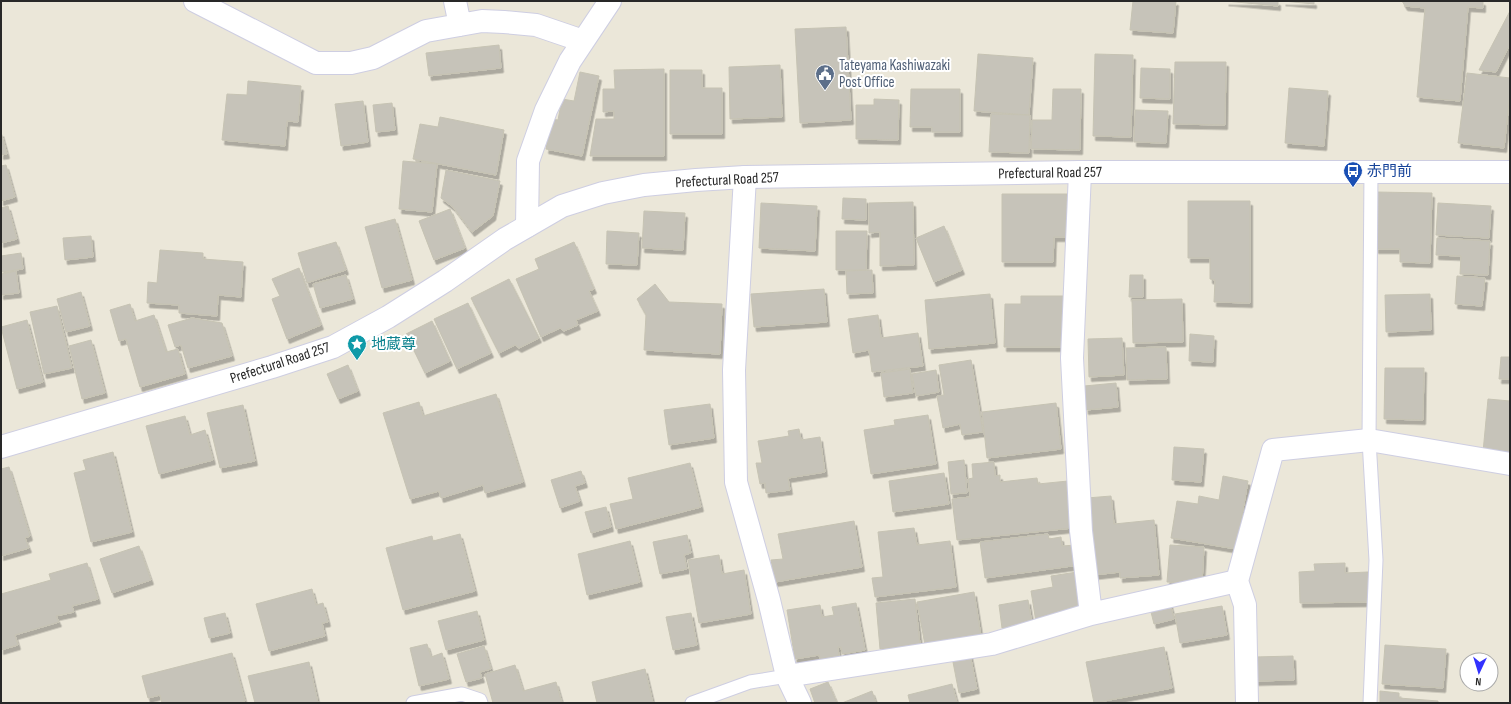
<svg xmlns="http://www.w3.org/2000/svg" width="1511" height="704" viewBox="0 0 1511 704" font-family="'Sofia Sans Condensed','Noto Sans JP',sans-serif">
<defs>
<filter id="shadow"><feDropShadow dx="2.5" dy="4.5" stdDeviation="0" flood-color="#0004"/></filter>
</defs>
<rect width="100%" height="100%" fill="#ebe7d9"/>
<!-- building -->
<path fill="#c6c3b9" stroke="#c6c3b3" filter="url(#shadow)" d="M1133,1h43l-3,32 -43,-3z
M1226,1h52v5z
M1283,1h31v3z
M1402,1h81v7l-15,-1 -8,94 -43,-4 8,-89 -20,-2z
M1510,11v38l-2,-1 -12,24 -17,-2z
M846,27l5,93 -51,3 -5,-94z
M499,45l2,23 -72,8 -3,-23z
M978,54l55,4 -4,57 -55,-4z
M1095,54l38,1 -2,82 -38,-1z
M1175,62h51l-1,63 -52,-1z
M780,65l2,52 -52,2 -1,-52z
M1141,68l29,1v30l-30,-1z
M664,69v87h-74l6,-37h18v-8l-11,1v-23h12l-1,-19z
M670,70h32v18h20v46h-52z
M580,72l19,4 -17,80 -36,-7 5,-30 7,1 4,-21 12,2z
M1467,73l43,5v16l-6,54 -46,-5z
M248,81l53,5 -3,36 -11,-1 -2,25 -63,-6 5,-46 20,1z
M1289,88l39,3 -4,55 -39,-3z
M911,89h49v43h-28v-5h-22z
M1053,89h28l-1,61 -49,-1 1,-29h20z
M874,99l25,1 -1,40 -42,-1v-34h18z
M363,101l5,41 -27,4 -6,-42z
M392,103l3,27 -19,2 -3,-27z
M1135,110l33,1 -2,32 -32,-1z
M991,114l39,1 -1,38 -40,-1z
M440,117l64,13 -8,45 -83,-16 7,-35 18,3z
M1,132l6,22 -6,1z
M403,161l34,3 -5,48 -33,-3z
M6,165l9,32 -14,4v-35z
M446,170l54,11 -7,35 -21,16 -19,-25 -12,-9z
M1376,192l56,1 -2,70 -30,-1v-13h-24z
M1002,194h65l-1,43h-12l-1,25h-51z
M843,198l23,1v21l-24,-1z
M1188,201h62v102l-36,-1 1,-22 -5,-1v-21h-22z
M913,202l1,63 -34,1v-34l-11,1v-30z
M761,203l56,3 -2,45 -56,-3z
M1438,203l53,3 -2,32 -53,-3z
M8,206l9,33 -16,4v-35z
M450,209l15,39 -31,12 -15,-39z
M644,211l41,2 -2,37 -41,-2z
M395,219l17,61 -30,8 -17,-61z
M944,226l18,44 -28,12 -18,-44z
M607,231l32,2 -2,32 -31,-1z
M836,231h31l-1,39h-30z
M91,236l2,21 -28,3 -2,-22z
M1437,238l53,3 -2,34 -28,-1 1,-18 -25,-1z
M336,242l10,28 -39,13 -9,-30z
M574,242l20,47 -5,2 9,20 -22,9 2,5 -14,6 -4,-3 -19,9 -25,-58 23,-10 -4,-10z
M160,250l43,3v6l40,3 -2,35 -23,-2 -1,21 -38,-3v-8l-32,-2 1,-21 9,1z
M21,253l2,16 -22,3v-16z
M299,268l22,57 -34,14 -15,-40 8,-3 -8,-17z
M872,270l1,23 -26,1 -1,-23z
M16,271l3,22 -18,2v-21z
M346,275l7,24 -33,9 -7,-24z
M1130,275h13v22h-14z
M1457,276l28,2 -3,28 -27,-2z
M509,279l30,59 -20,10 -4,-3 -16,8 -28,-55z
M655,284l14,18 53,2 -2,50 -76,-4 2,-35 -9,-16z
M824,289l3,33 -73,5 -3,-33z
M81,292l9,34 -24,6 -9,-33z
M990,294l5,49 -66,6 -4,-49z
M1430,294l1,36 -45,2 -1,-37z
M1021,296h42v51h-59l1,-43h16z
M1182,299l1,43 -50,1 -1,-43z
M468,303l23,50 -34,16 -23,-50z
M130,304l5,17 19,-6 12,37 12,-3 7,25 -45,13 -14,-48 -7,2 -9,-31z
M57,306l15,62 -28,6 -14,-62z
M878,315l3,23 37,-5 5,33 -51,6 -3,-22 -16,3 -5,-34z
M192,318l30,5 10,33 -44,12 -7,-23 -6,2 -7,-22z
M27,320l16,62 -26,7 -16,-62z
M432,321l18,40 -25,12 -19,-39z
M1190,334l24,2 -1,26 -24,-1z
M1122,338l2,37 -35,2 -1,-38z
M91,340l14,53 -23,6 -13,-53z
M1166,347l1,32 -40,1 -1,-32z
M1501,357h9v22h-11z
M971,360l12,72 -21,3 -2,-11 -17,4 -6,-32 7,-1 -5,-30z
M348,365l10,26 -20,8 -11,-25z
M1385,368h39l-1,52 -39,-1z
M910,369l3,24 -29,4 -3,-24z
M936,370l3,22 -23,4 -4,-22z
M1116,383l2,24 -32,3 -2,-24z
M496,394l27,88 -38,11 -2,-8 -42,13 -2,-7 -29,8 -27,-86 36,-11 4,14z
M1488,399l22,2v53l-27,-2z
M1056,403l5,46 -74,9 -5,-46z
M710,404l4,34 -45,7 -5,-35z
M243,405l12,56 -35,7 -13,-55z
M928,415l8,49 -65,10 -7,-44 31,-5 -1,-5z
M185,416l5,19 15,-5 8,30 -54,14 -13,-48z
M799,429l2,11 19,-3 5,35 -37,6 2,12 -24,3 -1,-10 -5,1 -4,-21h6l-4,-22 31,-5 -1,-5z
M1174,447l30,2 -3,33 -29,-2z
M113,452l19,80 -41,10 -17,-69 12,-3 -3,-10z
M964,460l3,33 -16,1 -3,-32z
M994,462l1,14 5,-1v7l37,-4 1,6 30,-3 5,47 -116,12 -5,-41 18,-2 -2,-18 5,-1 -1,-14z
M690,463l11,44 -85,22 -6,-25 23,-5 -5,-21z
M9,467l21,69 -5,2 4,10 -28,8v-87z
M581,471l4,12 -10,3 5,15 -20,7 -9,-28z
M944,473l5,31 -56,8 -4,-31z
M1223,476l25,5 -12,68 -65,-11 6,-37 21,3 1,-8 20,4z
M1111,496l3,28 40,-4 5,55 -39,3v-6l-26,3 -7,-77z
M606,507l5,20 -20,6 -6,-21z
M854,521l8,46 -87,15 -4,-22 12,-1 -5,-25z
M914,528l3,17 33,-4 6,46 -81,10 -3,-19 11,-1 -5,-45z
M460,534l15,57 -72,19 -17,-62 46,-12 1,5z
M1048,534l1,5 12,-2 1,9 14,-1 3,20 -94,13 -5,-36z
M687,535l4,18 -7,2 3,14 -27,5 -7,-32z
M630,541l10,41 -53,13 -9,-41z
M1170,545l34,2 -2,36 -35,-1z
M139,546l12,34 -39,13 -12,-34z
M719,555l3,19 22,-4 7,44 -52,9 -11,-63z
M87,563l11,36 -26,7 2,6 -18,4 3,6 -44,13 3,10 -17,5v-56l50,-14 -2,-6z
M1345,563v10l23,-1 1,30 -69,1 -1,-31 16,-1 -1,-7z
M1077,572l6,42 -47,8 -5,-31 22,-4 -2,-11z
M312,589l4,16 7,-2 5,19 -6,1 3,13 -56,15 -13,-47z
M974,592l7,44 -56,9 -8,-43z
M915,599l5,45 -40,5 -4,-46z
M1028,600l4,24 -30,4 -3,-23z
M856,603l9,47 -23,4 -1,-7h-3l1,9 -19,3 -1,-4 -24,4 -8,-49 33,-5 2,12 12,-2 -2,-8z
M1170,603l4,16 -20,5 -4,-16z
M1222,606l5,29 -47,8 -5,-29z
M477,611l7,29 -38,10 -8,-29z
M225,613l5,20 -21,5 -5,-20z
M691,613l6,32 -24,5 -7,-33z
M427,644l4,13 11,-4 7,26 -30,7 -9,-38z
M1385,645l61,4 -3,39 -61,-4z
M484,646l7,23 -11,3 2,6 -16,4 -9,-28z
M1164,647l8,41 -78,15 -8,-41z
M232,653l13,48 -7,2h-76l-2,-8 -12,3 -6,-22z
M970,654l7,35 -18,4 -7,-36z
M1293,656l1,24 -38,1 -1,-24z
M309,662l9,41h-63l-7,-27z
M515,665l8,26 33,-9 6,21h-69l-8,-29z
M645,669l8,34h-56l-5,-21z
M828,682l9,21h-22l-5,-14z
M952,684l5,19h-47l-2,-8z
M872,691l4,12h-34z
M1380,691l19,2v5l39,3v2h-58z"/>
<g fill="none" stroke-linecap="round" stroke-linejoin="round">
<defs>
<path id="lane" d="M413,703l49,-9 18,6 1,3
M692,703l58,-21 37,-6
M1370,703l6,-143 -7,-120 2,-268"/>
<path id="street" d="M195,1l121,62h35l22,-5 53,-27 56,-10 22,1 32,3 47,16
M455,1l5,24
M1080,172l-8,186 9,173 10,83
M745,177l-11,193 2,112 33,118 18,76 13,27
M527,226l1,-65 18,-51 24,-49 40,-60
M787,676l205,-32 99,-30 146,-33
M1247,703l-2,-98 -8,-24 36,-131 96,-10 141,24"/>
<path id="secondary" d="M1,447l271,-80 61,-20 55,-30 57,-36 60,-42 57,-33 41,-13 41,-8 52,-5 49,-3 335,-5h430"/>
</defs>
<!-- lane casing -->
<use href="#lane" stroke="#cecee2" stroke-width="15"/>
<!-- street casing -->
<use href="#street" stroke="#cecee2" stroke-width="24"/>
<!-- secondary casing -->
<use href="#secondary" stroke="#cecee2" stroke-width="24"/>
<!-- lane -->
<use href="#lane" stroke="#fff" stroke-width="13"/>
<!-- street -->
<use href="#street" stroke="#fff" stroke-width="22"/>
<!-- secondary -->
<use href="#secondary" stroke="#fff" stroke-width="22"/>
</g>
<!-- icons -->
<defs>
<symbol id="civic-pin" viewBox="-11 -11 22 30"><path d="M0 17L-7.5 6A9.5 9.5 0 1 1 7.5 6Z" fill="#5c6f8a" stroke="#fff"/><path d="M-.6-6.5H3V-4.5H.6V-3L4-1V1h2V6H-6V1h2V-1L-.6-3ZM-1.2 2.5V6h2.4V2.5Z" fill="#fff"/></symbol>
<symbol id="bus-pin" viewBox="-11 -11 22 30"><path d="M0 17L-7.5 6A9.5 9.5 0 1 1 7.5 6Z" fill="#1a4fb4" stroke="#fff"/><path d="M-5-6H5V4H4V6H2V4H-2V6H-4V4H-5ZM-3.5-4V0h7V-4ZM-3.5 1.2v1.5H-2V1.2ZM2 1.2v1.5H3.5V1.2Z" fill="#fff"/></symbol>
<symbol id="sight-pin" viewBox="-11 -11 22 30"><path d="M0 17L-7.5 6A9.5 9.5 0 1 1 7.5 6Z" fill="#0f9aa8" stroke="#fff"/><path d="M0-6L1.8-2.2L6-1.7L2.9 1.2L3.7 5.4L0 3.3L-3.7 5.4L-2.9 1.2L-6-1.7L-1.8-2.2Z" fill="#fff"/></symbol>
</defs>
<g fill-rule="evenodd">
<use href="#civic-pin" x="814" y="63" width="22" height="30"/>
<use href="#bus-pin" x="1342" y="160" width="22" height="30"/>
<use href="#sight-pin" x="346" y="333" width="22" height="30"/>
</g>
<g text-anchor="middle" dominant-baseline="central" stroke-width="4" stroke-linejoin="round" paint-order="stroke">
<!-- service labels -->
<g font-size="15" fill="#4e5e75" stroke="#fff" text-anchor="start">
<text x="839" y="65">Tateyama Kashiwazaki<tspan x="839" dy="17">Post Office</tspan></text>
</g>
<!-- transit labels -->
<g font-size="15" fill="#164399" stroke="#fff" text-anchor="start">
<text x="1367" y="171">赤門前</text>
</g>
<!-- street labels -->
<g font-size="15" fill="#282828" stroke="#fff">
<text transform="translate(1050 173) rotate(-1)">Prefectural Road 257</text>
<text transform="translate(727 180) rotate(-3)">Prefectural Road 257</text>
<text transform="translate(280 363) rotate(-18)">Prefectural Road 257</text>
</g>
<!-- culture labels -->
<g font-size="15" fill="#0d838f" stroke="#fff" text-anchor="start">
<text x="371" y="344">地蔵尊</text>
</g>
</g>
<!-- border -->
<rect width="1511" height="704" fill="none" stroke="#282828" stroke-width="4"/>
<!-- north arrow -->
<g transform="translate(1479 672) rotate(184)"><circle r="19" fill="#ffffff" stroke="#a9a9a9"/>
<path d="M0-3L7 15L0 10L-7 15Z" fill="#3332fe"/>
<text y="-6" font-size="11" font-weight="bold" text-anchor="middle" fill="#282828">N</text>
</g>
</svg>
